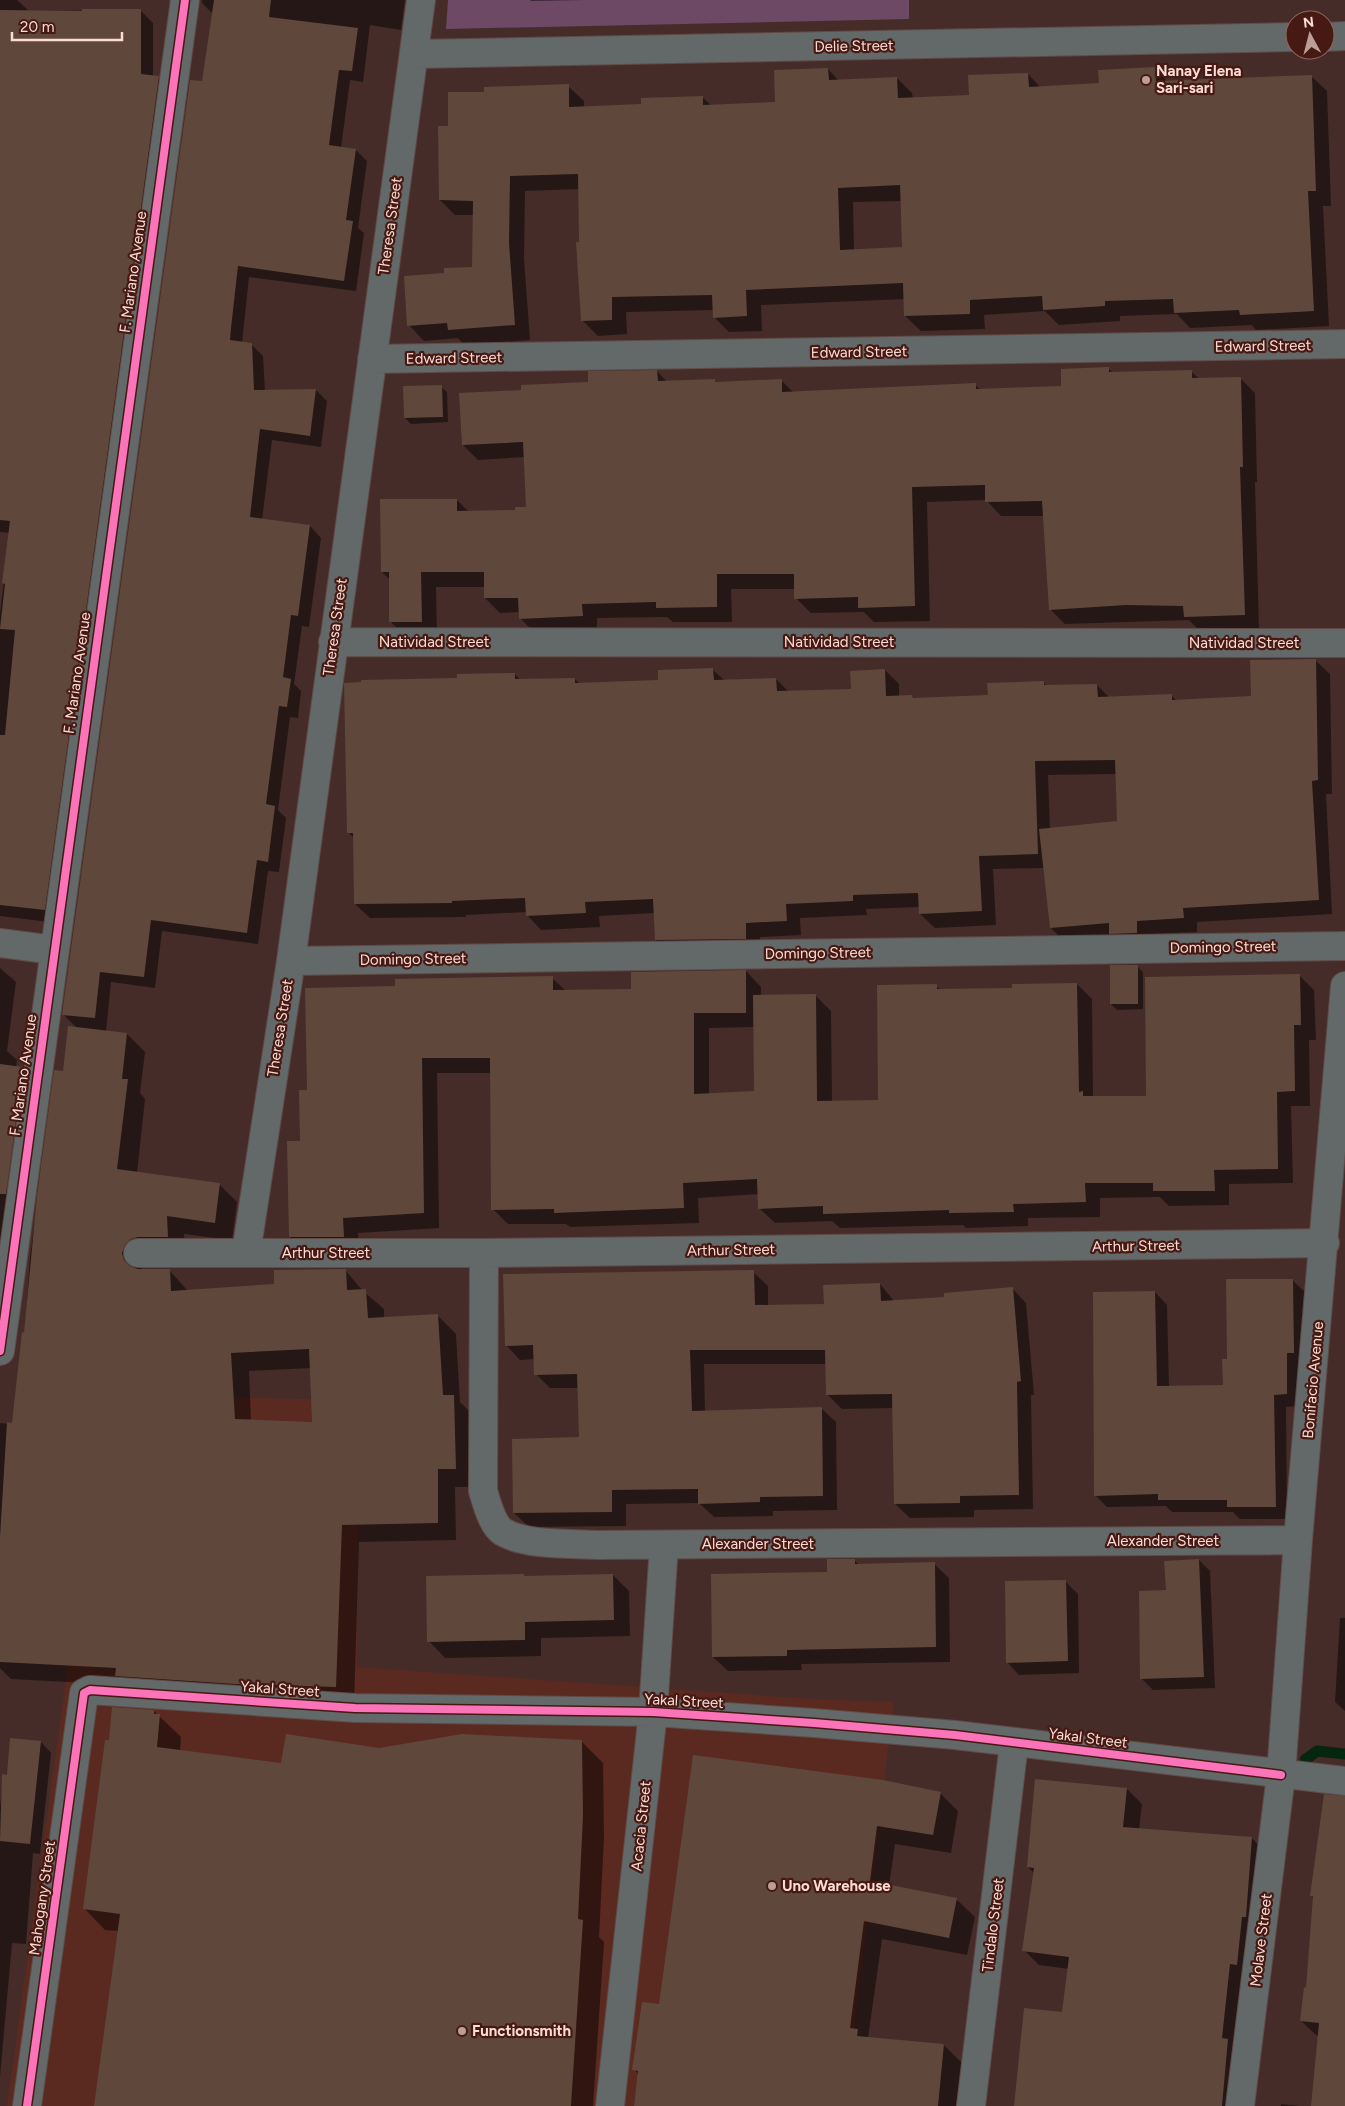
<svg xmlns="http://www.w3.org/2000/svg" width="1345" height="2106" viewBox="0 0 1345 2106" font-family="Figtree,sans-serif">
<rect width="100%" height="100%" fill="#452c28"/>
<!-- built -->
<path fill="#5a2920" d="M86,1395l274,5 -3,267 456,32 81,3 -49,404h-838l59,-427z"/>
<!-- green -->
<path fill="#6e4965" d="M448,0h461v19l-463,10z"/>
<!-- shadow -->
<path fill="#0007" fill-rule="evenodd" d="M0,0h17l12,11 111,-1 13,13v53l5,1 13,13 -114,833 -57,-7v-303l10,-80 -10,-1z
M202,0h203l-4,30 -31,-5 -7,57 -13,-2 -9,68 15,2 11,11 -9,67 6,5 -8,58 -107,-14 -7,66 9,1 12,12 2,35 51,-1 11,11 -6,46 -49,-7 -10,80 48,6 11,12 -12,89 -7,-1 -8,58 7,7 -3,27 -8,-1 -12,93 8,8 -7,54 -11,-1 -10,73 -96,-13 -7,57 -44,-6 -5,50 21,2 18,18 -5,41 5,6 -8,74 82,11 18,18 -5,38 -48,-6 2,21 -43,8 -2,7h28l19,21 88,-6 69,-15 18,21 21,18v9l53,-3 19,19 4,68 12,12 1,73h-18l1,53 -97,2 -5,163 -228,-20 -115,-6 -11,-11v-245l13,1 12,-90 5,-77 9,-64 25,-120 13,-45 -14,-14 150,-1000 -11,-11zM311,1368l3,55 -63,-2 -2,-50z
M530,0h57l-56,1z
M1154,68l14,14 143,-6 16,15 4,115h-8l6,120 -73,4 -4,-5 -62,3 -13,-14 -57,2v5l-61,4 -14,-14 -61,4 1,14 -64,2 -16,-15v-17l-144,6 1,26 -33,1 -15,-15v-7l-88,2 1,22 -29,2 -16,-16 -3,-131 -54,2 -1,68 6,81 -66,5 -6,-7 -34,3 -15,-16 37,-50 27,-7 1,-53h-19l-15,-15 9,-73 37,-34 82,-7 16,15v7l58,-2 60,-9 9,8 66,-2 51,-34 11,12 58,-3 15,15 1,6 57,-2 58,-23 13,14 59,-4zM901,201l2,48 -49,1 -1,-48z
M1108,368l5,5 79,-1 7,7 41,-1 15,15 2,89h-2l4,147 -59,2 -11,-11 -124,4 -15,-15 -6,-93h-43l-15,-16 -59,2 3,119 -56,1 -10,-10 -53,1 -15,-15 -1,-9h-64l1,33h-59l-6,-5 -70,1v13l-62,2 -15,-15v-6l-20,1 -15,-15v-11h-49l1,49 -31,1 -15,-15 -1,-42 -8,-8 75,-72 12,12 47,-1 12,-3 -3,-51 -47,3 -15,-15 59,-54 67,-8 68,-12 10,11 47,-1 3,2 64,-3 13,13 181,-8 6,5 82,-3z
M441,387l6,5 1,30 -37,2 -6,-6z
M1315,660l15,14 2,120h-6l6,120 -135,8v10l-46,2v13l-86,-5 -14,-14 -6,-60 -52,1 3,56 -61,3 -15,-14v-7l-54,2 1,6 -67,3 1,17 -41,2v16l-90,1 -14,-14 -1,-27 -56,3 1,11 -59,3 -14,-15v-3l-61,3v2l-96,1 -15,-14 -1,-66 -6,-6 110,-153 57,-5 5,6 55,-1 5,5 80,-3 53,-11 12,11 51,-2 13,13 64,-2 32,-20 14,14v13l13,-1 3,3 74,-3 54,-14 4,4 50,-1 12,12 62,-2 6,6 75,-4zM1116,774l2,49 -68,6 -2,-54z
M1137,966l6,6v37l-26,1 -6,-6z
M0,968l16,14 -9,69 10,9 -1,7 7,1 14,14 -5,34 -32,-3z
M746,971l15,16v9h55l15,15 1,91h48l56,-116 5,4 73,-1 63,-5 15,15 1,99h54l152,-123 15,15 2,50h-7l1,66h-19l2,77 -64,1v21l-60,1 -9,-9 -60,1v19l-72,1v8l-62,2 -3,-3 -123,3 -8,-7 -57,2 -16,-15v-14l-61,4 1,25 -129,4 -4,-3h-58l-15,-15 -2,-136h-54l2,155 -81,5 1,19h-54l-15,-15 18,-146 89,-104 155,-9 14,13 66,-1zM755,1027l1,65 -47,2v-66z
M0,1189h6l14,14 -20,63z
M753,1272l15,14v20l57,-1 55,-21 14,17 52,-3 66,-10 14,15 8,92h-3l2,114 -59,1v7l-64,1 -15,-14 -1,-96 -52,1 -14,-14 -1,-31h-123l1,48 116,-4 15,14 1,88 -64,1v5l-59,1 -15,-14 -73,1v22l-97,1 -15,-14 66,-75 -1,-50h-29l-14,-14 -1,-15 -15,1 -14,-15z
M1292,1280l13,12 1,72 -7,1v41l-13,1 1,112h-47l-7,-7h-61l-6,-6 -59,1 -12,-12 60,-203 12,13 2,82 55,-1 4,-26z
M854,1560l6,6 74,-2 15,14 1,84 -149,2 1,6 -74,1 -15,-14 115,-84z
M1199,1560l11,11 5,117 -62,2 -12,-12 26,-86z
M613,1575l16,16 1,45 -89,2v18l-96,2 -16,-17 96,-64z
M1065,1581l13,13 1,79 -60,2 -12,-13z
M1340,1618h5v93l-10,-9z
M154,1711l27,26 -1,14 102,14 97,-16 203,-7 21,21 1,75 -5,99 5,5 -11,164h-498l24,-175 -14,-1 -21,-22 26,-166z
M41,1742l10,11 -11,101 -7,-1 -7,91 -14,-1 -12,134v-269l3,-32h5z
M694,1757l246,36 18,18 -7,42 -56,-9 -6,42 67,13 19,18 -8,38 -85,-16 -14,99 76,7 18,18 -4,43h-324l5,-31 -5,-6 26,-64z
M1127,1789l15,15 -3,26 113,8 14,15 -28,253h-222l9,-97 38,5 6,-45 -30,-4 -15,-15 10,-77 -6,-6z
M1345,1800v306h-32l6,-70 -3,-1 -15,-14 6,-32 7,-91 -3,-3z
M1281,2104l19,2h-19z"/>
<g fill="none" stroke-linecap="round" stroke-linejoin="round">
<!-- stream -->
<path stroke="#06270f" stroke-width="11" d="M1305,1760l12,-9 28,3"/>
</g>
<!-- building -->
<path fill="#60473c" fill-rule="evenodd" d="M214,0h57l-2,17 89,11 -6,43 -13,-1 -10,75 27,4 -10,71 7,1 -9,60 -106,-15 -7,62 -1,12 22,3 2,47 62,-1 -6,47 -50,-7 -10,88 60,8 -12,91 -7,-1 -8,62 8,2 -4,28 -8,-1 -13,98 9,2 -7,56 -11,-2 -10,73 -96,-13 -7,57 -44,-5 -5,46 -33,-3 128,-935 12,1z
M82,9h59v65l18,2 -114,834 -45,-5v-170h5l10,-105 -15,-1 5,-45 -3,-1 8,-62 -10,-1v-510l82,1z
M1155,67l1,14 156,-6 4,116h-8l6,120 -74,4 -1,-5 -65,3 -1,-14 -68,2v5l-62,4 -1,-14 -72,4v14l-66,2 -1,-33 -157,7 1,26 -34,2 -1,-23 -100,2v23l-31,1 -5,-79h3l-1,-68 -68,2 -1,67 6,82 -67,5 -1,-7 -40,3 -3,-50 40,-3v-5l28,-1 1,-66 -34,-1 -1,-74h10v-34h36v-5l85,-3v23l72,-3v-6l62,-2v9l72,-3 -1,-32 54,-2 1,12 68,-3 1,21 71,-3 -1,-20 60,-2 1,14 70,-4 -1,-13zM900,185l2,62 -62,3 -2,-62z
M1109,367v5l83,-2v8l49,-1 2,90h-3l5,148 -61,2 -1,-11 -57,-1 -77,5 -7,-109 -57,1v-17l-73,2 3,119 -57,2v-11l-64,2v-25h-77v33l-61,1v-6l-74,2 1,12 -64,3 -1,-21h-34v-26h-63l1,50h-33v-50h-8l-1,-73h77v12l58,-1v-3h11l-3,-65 -61,3 -3,-52 62,-3v-5l67,-3v-11l69,-1 1,11 57,-2v3l67,-3v13l194,-9v6l85,-3v-17z
M442,385l1,32 -39,1 -1,-32z
M1316,659l2,121 -6,1 7,119 -136,8 1,10 -47,3v12l-28,1v-11l-59,5 -11,-99 78,-8 -2,-61 -80,1 3,93 -59,2 3,55 -63,3 -1,-21 -65,2v6l-67,3 1,17 -41,2v16l-91,1 -2,-41 -68,3 1,11 -60,3 -1,-18 -73,3v2l-98,1 -1,-71h-6l-3,-150 17,-1v-2l96,-2v-4l58,-1v6l60,-1v5l83,-3v-10l55,-2 1,12 62,-2 1,13 74,-2 -1,-18 35,-2 1,27 26,-1 1,3 75,-3 -1,-12 57,-2v4l53,-1 1,13 74,-3v6l79,-4 -1,-36z
M1110,965h28v39h-28z
M746,970v43h-52v81l60,-3 -1,-96 63,-1 1,107 61,-1 -1,-115 60,-1v5l75,-1v-4l65,-1 2,109 4,-1v5h63l-1,-119 155,-3 1,51h-7l1,66 -18,1 1,77 -64,1 1,21h-62v-8h-68l1,19 -73,2 1,8 -65,1v-3l-126,4v-8l-65,3 -1,-30 -74,4 1,25 -130,5v-4l-63,1 -1,-152h-68l2,155 -81,5 1,19h-55l-2,-96h13l-1,-51h8l-2,-102 90,-2v-7l158,-3v14l78,-1v-17z
M68,1026l59,7 -5,46h6l-11,90 103,14 -5,40 -48,-7 1,21h-30l-7,2 -6,6 -3,8 2,7 6,6 8,3h32l1,22 103,-7v-14l72,-1 1,21 19,-1 2,29 70,-4 5,81h11l2,74h-18v54l-96,2 -6,162 -101,-3 -120,-8 1,-8 -116,-6v-125l7,-115 5,1 10,-91 2,1 13,-137 17,-126 9,1zM309,1349l3,73 -77,-3 -4,-66z
M0,1064l23,3 -17,127h-6z
M754,1270l1,35 69,-1 -1,-19 57,-2 1,18 63,-4v-4l69,-6 8,94 -4,1 2,113 -59,1v7l-66,1 -2,-110 -66,1 -1,-45h-135l2,61 130,-4 1,89 -63,1v5l-62,2v-15l-86,1v22l-99,1 -1,-74 67,-2 -2,-63 -43,1 -1,-30 -28,1 -2,-72z
M1226,1279h67l1,74h-7v41l-13,1 2,112h-49v-7h-69v-6l-64,2 -1,-204 62,-1 2,95 66,-1 -1,-26h5z
M827,1559h28v5l80,-2 1,85 -149,3v6l-75,1 -1,-83 116,-2z
M1199,1559l5,118 -64,2 -1,-88 27,-1 -2,-29z
M524,1574v2l89,-2 1,46 -89,2v18l-98,2 -1,-66z
M1066,1580l2,81 -62,2 -1,-82z
M112,1707l42,3v4h6l-3,33 124,16 5,-29 93,14 83,-14 120,6 1,76 -5,103 5,1 -12,186h-477l26,-192 -37,-5 22,-169h4z
M10,1738l31,3 -11,103 -30,-3 2,-67 5,1z
M693,1755l190,25 58,12 -8,43 -56,-9 -7,55 87,17 -8,40 -85,-17 -14,107 8,1 -1,7 87,8 -6,62h-304l4,-35 -6,-1 10,-68 17,2z
M1035,1779l92,9 -4,39 129,10 -6,80h-4l-5,48 -7,-1 -8,74 6,1 -6,67h-208l10,-98 38,4 7,-55 -47,-6 12,-83 -7,-1z
M1324,1794l21,2v310h-34l8,-83 -19,-2 4,-34 2,1 7,-92h-3z"/>
<g fill="none" stroke-linecap="round" stroke-linejoin="round">
<defs>
<path id="minor" d="M1325,37l20,-1
M414,54l881,-17
M372,359l973,-15
M333,642l1012,1
M0,943l54,7
M291,961l1054,-15
M138,1253h346l841,-10
M246,1253l45,-292 130,-961
M484,1253l-1,238c4,12 9,34 20,41 24,14 68,11 96,13l699,-5
M0,1351l185,-1351
M27,2106l57,-413 6,-3 265,18 298,4 161,11 141,12 390,46
M610,2106l43,-394 11,-167
M971,2106l43,-363
M1240,2106l41,-331 17,-235 47,-554"/>
</defs>
<!-- minor casing -->
<use href="#minor" stroke="#5f4a46" stroke-width="30"/>
<!-- minor -->
<use href="#minor" stroke="#636869" stroke-width="28"/>
<defs>
<path id="cycleway" d="M0,1351l185,-1351
M27,2106l57,-413 6,-3 265,18 298,4 161,11 141,12 326,40"/>
</defs>
<!-- cycleway casing -->
<use href="#cycleway" stroke="#461912" stroke-width="11"/>
<!-- cycleway -->
<use href="#cycleway" stroke="#fb73b8" stroke-width="8"/>
</g>
<!-- markers -->
<g fill="#bb9e98" stroke="#461912" stroke-width="2">
<circle cx="1146" cy="80" r="5"/>
<circle cx="772" cy="1886" r="5"/>
<circle cx="462" cy="2031" r="5"/>
</g>
<g text-anchor="middle" dominant-baseline="central" stroke-width="4.5" stroke-linejoin="round" paint-order="stroke">
<!-- street labels -->
<g font-size="15" fill="#fadbd5" stroke="#461912">
<text transform="translate(854 46) rotate(-1)">Delie Street</text>
<text transform="translate(390 226) rotate(-82)">Theresa Street</text>
<text transform="translate(133 272) rotate(-82)">F. Mariano Avenue</text>
<text transform="translate(1263 346) rotate(-1)">Edward Street</text>
<text transform="translate(859 352) rotate(-1)">Edward Street</text>
<text transform="translate(454 358) rotate(-1)">Edward Street</text>
<text transform="translate(335 627) rotate(-82)">Theresa Street</text>
<text x="434" y="642">Natividad Street</text>
<text x="839" y="642">Natividad Street</text>
<text x="1244" y="643">Natividad Street</text>
<text transform="translate(77 673) rotate(-82)">F. Mariano Avenue</text>
<text transform="translate(1223 947) rotate(-1)">Domingo Street</text>
<text transform="translate(818 953) rotate(-1)">Domingo Street</text>
<text transform="translate(413 959) rotate(-1)">Domingo Street</text>
<text transform="translate(280 1028) rotate(-81)">Theresa Street</text>
<text transform="translate(23 1075) rotate(-82)">F. Mariano Avenue</text>
<text transform="translate(1136 1246) rotate(-1)">Arthur Street</text>
<text transform="translate(731 1250) rotate(-1)">Arthur Street</text>
<text x="326" y="1253">Arthur Street</text>
<text transform="translate(1313 1380) rotate(-85)">Bonifacio Avenue</text>
<text x="1163" y="1541">Alexander Street</text>
<text x="758" y="1544">Alexander Street</text>
<text transform="translate(280 1689) rotate(4)">Yakal Street</text>
<text transform="translate(684 1701) rotate(3)">Yakal Street</text>
<text transform="translate(1088 1738) rotate(7)">Yakal Street</text>
<text transform="translate(641 1826) rotate(-84)">Acacia Street</text>
<text transform="translate(42 1898) rotate(-82)">Mahogany Street</text>
<text transform="translate(993 1925) rotate(-83)">Tindalo Street</text>
<text transform="translate(1261 1940) rotate(-83)">Molave Street</text>
</g>
<!-- poi labels -->
<g font-size="15" font-weight="bold" fill="#fadbd5" stroke="#461912" text-anchor="start">
<text x="1156" y="71">Nanay Elena<tspan x="1156" dy="17">Sari-sari</tspan></text>
<text x="782" y="1886">Uno Warehouse</text>
<text x="472" y="2031">Functionsmith</text>
</g>
</g>
<!-- north arrow -->
<g transform="translate(1310 35) rotate(353)"><circle r="24" fill="#461912" stroke="#8e6760"/>
<path d="M0-4L9 19L0 12L-9 19Z" fill="#bb9e98"/>
<text y="-8" font-size="14" font-weight="bold" text-anchor="middle" fill="#fadbd5">N</text>
</g>
<!-- scale -->
<path d="M12 32v8h110v-8" fill="none" stroke="#fadbd5" stroke-width="2.5"/>
<text x="20" y="32" font-size="15" fill="#fadbd5" stroke="#461912" stroke-width="4" paint-order="stroke">20 m</text>
</svg>
